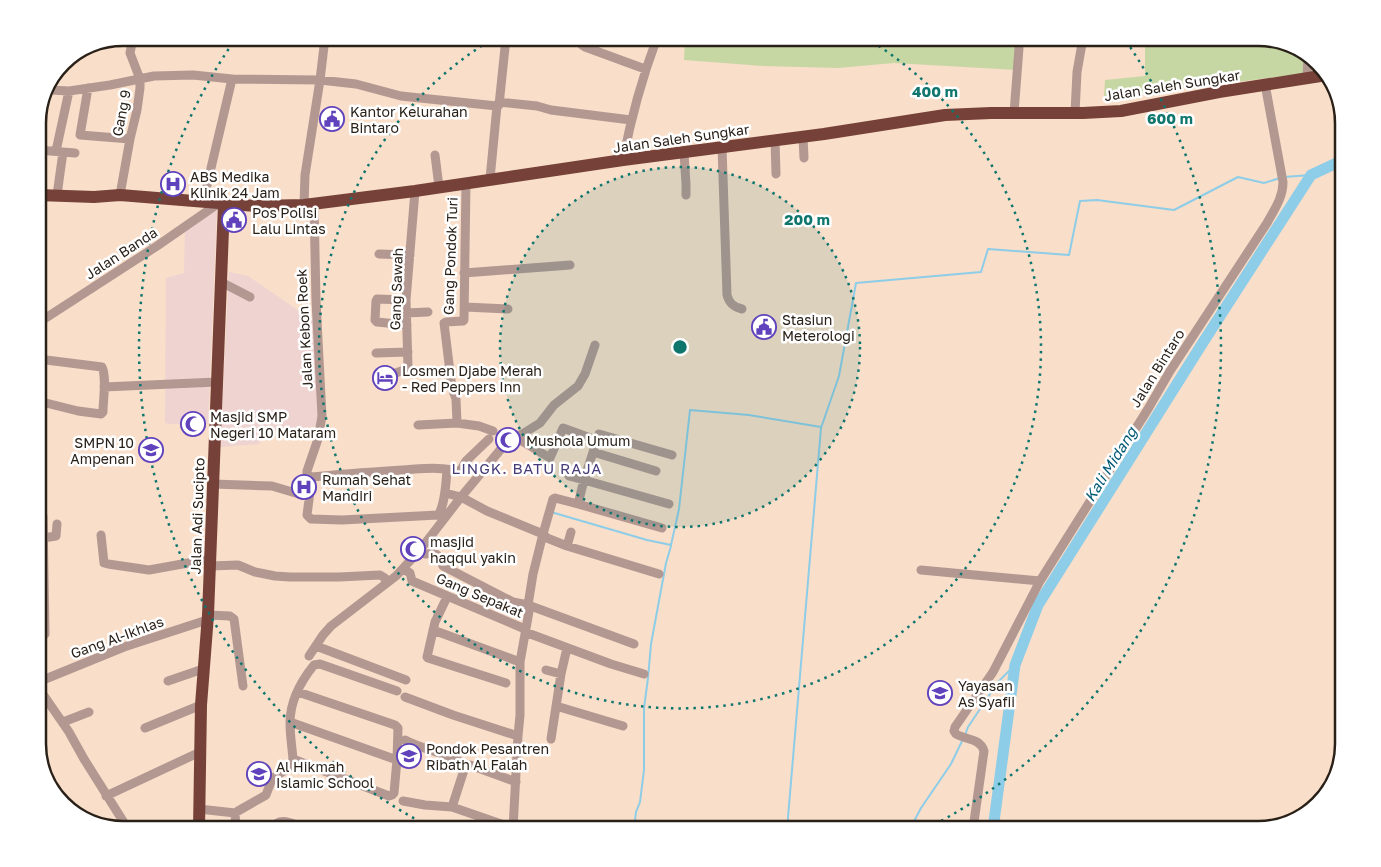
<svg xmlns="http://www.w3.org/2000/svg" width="1381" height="867" viewBox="0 0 1381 867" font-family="'Golos Text',sans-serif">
<rect width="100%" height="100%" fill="#f9dec9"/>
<!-- commercial -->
<path fill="#eed3d1" d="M217,210l-9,214h-39l-4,-1 1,-145 18,-5 1,-41z
M229,272l19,4 67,46 5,104 -62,7 2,11 -40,3z"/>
<!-- green -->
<path fill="#c6d7a4" d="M685,38h303l32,1 -3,31 -123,-7 -56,5 -75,-2 -79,-6z
M1145,38h112l48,14 18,19 -219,28 1,-19 40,-4z"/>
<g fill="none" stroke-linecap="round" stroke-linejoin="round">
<!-- stream -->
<path stroke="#8dcde8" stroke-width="2" d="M1284,177l27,-2
M551,512l96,28 24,5 8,-36 11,-99 59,5 72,12
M965,735l3,-8 30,-45 17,-17
M634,829l2,-17 4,-10 4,-32v-62l4,-30 3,-34 15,-81 5,-17
M787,829l34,-401 18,-52 17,-93 125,-11 7,-23 81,6 11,-54 17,-1 77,10 64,-33 26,6 16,-5
M910,829l11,-21 30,-44 12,-25"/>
<!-- river -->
<path stroke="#8dcde8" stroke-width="11" d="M993,829l22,-164 23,-60 164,-261 109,-169 32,-15"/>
<!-- minor -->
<path stroke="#b39892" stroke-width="9" d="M581,38l1,7 3,2 60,22
M1307,78l1,-23
M88,88l-8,47 50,4
M50,90l19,1 41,-6 44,-9 39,-1 39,4 88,1 36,4 45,12 96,10
M499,102l38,4 14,4 80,10
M1014,113l5,-65
M1075,113l2,-41 6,-34
M803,137l1,21
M775,140l1,34
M722,147l5,148c2,8 6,12 15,14
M38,150l37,3
M56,151l13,-60
M684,153l2,31v11
M435,155l4,32
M623,160c8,-42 19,-82 34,-122
M490,179l7,-73 2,-1 7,-67
M57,195l6,-43
M120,195l10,-56 7,-29 3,-22v-9l-10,-26 3,-15
M203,202l29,-123
M304,205l1,-30 15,-95 5,-42
M379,254l31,1
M464,273l106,-8
M221,282l29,15
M406,300l-29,-1 -1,2 -1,19 2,2 30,3
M465,307l43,2
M406,313l22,-1
M38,323l119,-77 62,-43
M376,353l32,-1
M38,359l64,8c5,11 1,32 1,45l-2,2 -23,-3 -40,-10
M390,375l17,-6 1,-2 -2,-67 9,-109
M104,387l113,-5
M457,423l22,3 14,5
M418,425l39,-2 -1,-24 -4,-11 -8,-65 2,-1 17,-1 1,-1 2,-137
M515,437l35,21 13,-30 33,12
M593,452l63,19
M447,470c-1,12 -2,36 -9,45l-96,5 -31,-1 -4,-4 5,-38c30,-3 60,-5 90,-7 19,-1 40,-4 58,2l6,-11 23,-22
M569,476l15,4 15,-46 73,21
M312,477l-5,-2v-4l11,-32 4,-23 -6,-115 -2,-97
M213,484l59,2 37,11
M445,493l16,4 26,14 56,23 4,4 20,8 92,28
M578,504l84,24
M43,516l2,118
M101,535l3,28 4,1 41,6 61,-11
M43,538l13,-2 1,-12
M567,546l4,-14
M420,550l5,4c14,-1 13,0 18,12l70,36 15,3 106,39
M210,566l28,-1 17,7 20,4 15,1h49l41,-2 5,3 1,5
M403,569l7,4 2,8 113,48
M921,570l119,11
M447,597l-12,25 -8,35 1,1 78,25
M528,605l5,-31 10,-40 10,-35 2,-1 23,6 6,-24 85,24
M208,615l22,1 4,3 9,67
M433,630l87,32
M525,632l86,32 33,10
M316,646l90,34
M309,656l14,-21 8,-9 65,-50 24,-26 41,-53 40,-48 14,-12 9,-4 16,-10 14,-18 24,-19 7,-12 10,-29
M546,670l15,4
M168,681l35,-12
M38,682l86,-35 83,-27
M38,687l31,45 15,27 44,70
M405,697l48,18 65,21 -5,93
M556,706l67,20
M63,722l26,-10
M290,722l107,38
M145,728l56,-23
M518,736l2,-21v-53l10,-56
M551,739l10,-65 6,-26
M405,740c18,10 40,12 58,23l1,7 -12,37 61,21
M293,759l96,37 3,-1 2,-2 3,-33 1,-32 -3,-3 -97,-33
M464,766l6,-1 46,17
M106,796l94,-44
M403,801l22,4 27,2
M199,809l36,4 3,-2 28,-16 6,-16 16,-11 3,-4 2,-5c-1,-12 -3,-24 -3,-36 0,-21 11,-42 24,-58l6,-1 77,27
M235,813l1,16
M271,829c9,-14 22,-5 35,0
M973,829l11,-78c-4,-13 -18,-11 -28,-17l-2,-3 1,-4 38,-55 47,-91 108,-172 22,-38 97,-148c7,-13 16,-25 16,-41l-18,-98"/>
<!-- highway -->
<path stroke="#764138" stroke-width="12" d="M38,195l56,2 26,-2 136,11 48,-1 111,-14 208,-31 201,-26 121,-19 46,-2h92l38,-2 98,-19 108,-17
M199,829l2,-124 7,-90 16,-411"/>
</g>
<!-- distance rings -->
<circle cx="680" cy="347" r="180" fill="#0f766e" fill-opacity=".12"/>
<g fill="none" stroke="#0f766e" stroke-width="2.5" stroke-dasharray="2.5 5">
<circle cx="680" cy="347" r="180"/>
<path d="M866 38A361 361 0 1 1 494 38"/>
<path d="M434 829A541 541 0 0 1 234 41M1126 41A541 541 0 0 1 926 829"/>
</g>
<!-- icons -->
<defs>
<symbol id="civic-ring" viewBox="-11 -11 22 22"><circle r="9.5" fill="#fff" stroke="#6043bc" stroke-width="1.5"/><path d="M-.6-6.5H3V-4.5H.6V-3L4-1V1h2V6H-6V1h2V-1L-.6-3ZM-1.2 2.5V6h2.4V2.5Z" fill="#6043bc"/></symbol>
<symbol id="hospital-ring" viewBox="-11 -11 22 22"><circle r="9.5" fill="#fff" stroke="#6043bc" stroke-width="1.5"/><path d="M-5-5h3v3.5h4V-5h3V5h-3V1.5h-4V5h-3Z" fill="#6043bc"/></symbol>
<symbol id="hotel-ring" viewBox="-11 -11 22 22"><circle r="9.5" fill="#fff" stroke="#6043bc" stroke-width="1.5"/><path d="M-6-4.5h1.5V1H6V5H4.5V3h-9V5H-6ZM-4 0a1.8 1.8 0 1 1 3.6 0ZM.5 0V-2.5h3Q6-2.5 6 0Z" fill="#6043bc"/></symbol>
<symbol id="mosque-ring" viewBox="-11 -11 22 22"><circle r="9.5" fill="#fff" stroke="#6043bc" stroke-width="1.5"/><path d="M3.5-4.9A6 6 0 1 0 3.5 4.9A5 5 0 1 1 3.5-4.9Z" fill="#6043bc"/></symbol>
<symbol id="school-ring" viewBox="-11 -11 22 22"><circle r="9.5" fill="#fff" stroke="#6043bc" stroke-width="1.5"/><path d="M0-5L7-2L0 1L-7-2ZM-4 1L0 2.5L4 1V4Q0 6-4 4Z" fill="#6043bc"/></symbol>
</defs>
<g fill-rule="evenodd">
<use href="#civic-ring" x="318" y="105" width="28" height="28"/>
<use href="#hospital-ring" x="159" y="170" width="28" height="28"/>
<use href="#civic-ring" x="220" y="206" width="28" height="28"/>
<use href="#civic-ring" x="750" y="313" width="28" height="28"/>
<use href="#hotel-ring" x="371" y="364" width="28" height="28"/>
<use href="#mosque-ring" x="179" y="410" width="28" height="28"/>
<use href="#mosque-ring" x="494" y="426" width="28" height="28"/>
<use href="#school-ring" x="137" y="436" width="28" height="28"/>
<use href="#hospital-ring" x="290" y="473" width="28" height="28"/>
<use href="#mosque-ring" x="399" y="535" width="28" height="28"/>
<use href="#school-ring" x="926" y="679" width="28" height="28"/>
<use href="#school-ring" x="395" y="742" width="28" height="28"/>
<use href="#school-ring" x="245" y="760" width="28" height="28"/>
</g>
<g text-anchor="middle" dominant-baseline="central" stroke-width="5" stroke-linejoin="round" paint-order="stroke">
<!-- street labels -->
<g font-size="14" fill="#292018" stroke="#fff">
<text transform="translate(1172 85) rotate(-9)">Jalan Saleh Sungkar</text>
<text transform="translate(121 113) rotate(-79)">Gang 9</text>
<text transform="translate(681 138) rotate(-8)">Jalan Saleh Sungkar</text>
<text transform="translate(121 253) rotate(-33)">Jalan Banda</text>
<text transform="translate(450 256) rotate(-88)">Gang Pondok Turi</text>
<text transform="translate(396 289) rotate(-88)">Gang Sawah</text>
<text transform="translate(304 329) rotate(-93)">Jalan Kebon Roek</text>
<text transform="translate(1157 368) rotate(-58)">Jalan Bintaro</text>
<text transform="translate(197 516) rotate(-88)">Jalan Adi Sucipto</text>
<text transform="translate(480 595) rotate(23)">Gang Sepakat</text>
<text transform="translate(117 637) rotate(-20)">Gang Al-Ikhlas</text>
</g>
<!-- poi labels -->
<g font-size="14" fill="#292018" stroke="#fff" text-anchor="start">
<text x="350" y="111">Kantor Kelurahan<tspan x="350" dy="16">Bintaro</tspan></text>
<text x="190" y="176">ABS Medika<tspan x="190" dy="16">Klinik 24 Jam</tspan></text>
<text x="252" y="212">Pos Polisi<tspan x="252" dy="16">Lalu Lintas</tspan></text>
<text x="782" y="319">Stasiun<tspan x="782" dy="16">Meterologi</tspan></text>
<text x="402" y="370">Losmen Djabe Merah<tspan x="402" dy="16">- Red Peppers Inn</tspan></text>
<text x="210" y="416">Masjid SMP<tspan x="210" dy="16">Negeri 10 Mataram</tspan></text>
<text x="526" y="440">Mushola Umum</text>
<text x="134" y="442" text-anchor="end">SMPN 10<tspan x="134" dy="16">Ampenan</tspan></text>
<text x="322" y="479">Rumah Sehat<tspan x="322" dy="16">Mandiri</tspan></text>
<text x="430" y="541">masjid<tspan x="430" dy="16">haqqul yakin</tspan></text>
<text x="958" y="685">Yayasan<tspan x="958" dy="16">As Syafii</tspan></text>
<text x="426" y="748">Pondok Pesantren<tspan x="426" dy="16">Ribath Al Falah</tspan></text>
<text x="276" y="766">Al Hikmah<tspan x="276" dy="16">Islamic School</tspan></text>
</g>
<!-- water labels -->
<g font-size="15" font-style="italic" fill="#025a76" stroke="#fff">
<text transform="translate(1110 464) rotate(-58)">Kali Midang</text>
</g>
<!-- neighbourhood labels -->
<g font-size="15" letter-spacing="1" fill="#473c79" stroke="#fff">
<text x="527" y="468">LINGK. BATU RAJA</text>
</g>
</g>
<!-- crop -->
<path d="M0 0H1381V867H0ZM123 46H1258A77 77 0 0 1 1335 123V744A77 77 0 0 1 1258 821H123A77 77 0 0 1 46 744V123A77 77 0 0 1 123 46Z" fill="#fff" fill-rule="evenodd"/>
<path fill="none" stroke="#292018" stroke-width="2.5" d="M123 46H1258A77 77 0 0 1 1335 123V744A77 77 0 0 1 1258 821H123A77 77 0 0 1 46 744V123A77 77 0 0 1 123 46Z"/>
<circle cx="680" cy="347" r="8" fill="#0f766e" stroke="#fff" stroke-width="2.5"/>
<g font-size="15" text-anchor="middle" font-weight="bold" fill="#0f766e" stroke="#fff" stroke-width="5" stroke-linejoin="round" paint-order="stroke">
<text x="935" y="97">400 m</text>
<text x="1170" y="124">600 m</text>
<text x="807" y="225">200 m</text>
</g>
</svg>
